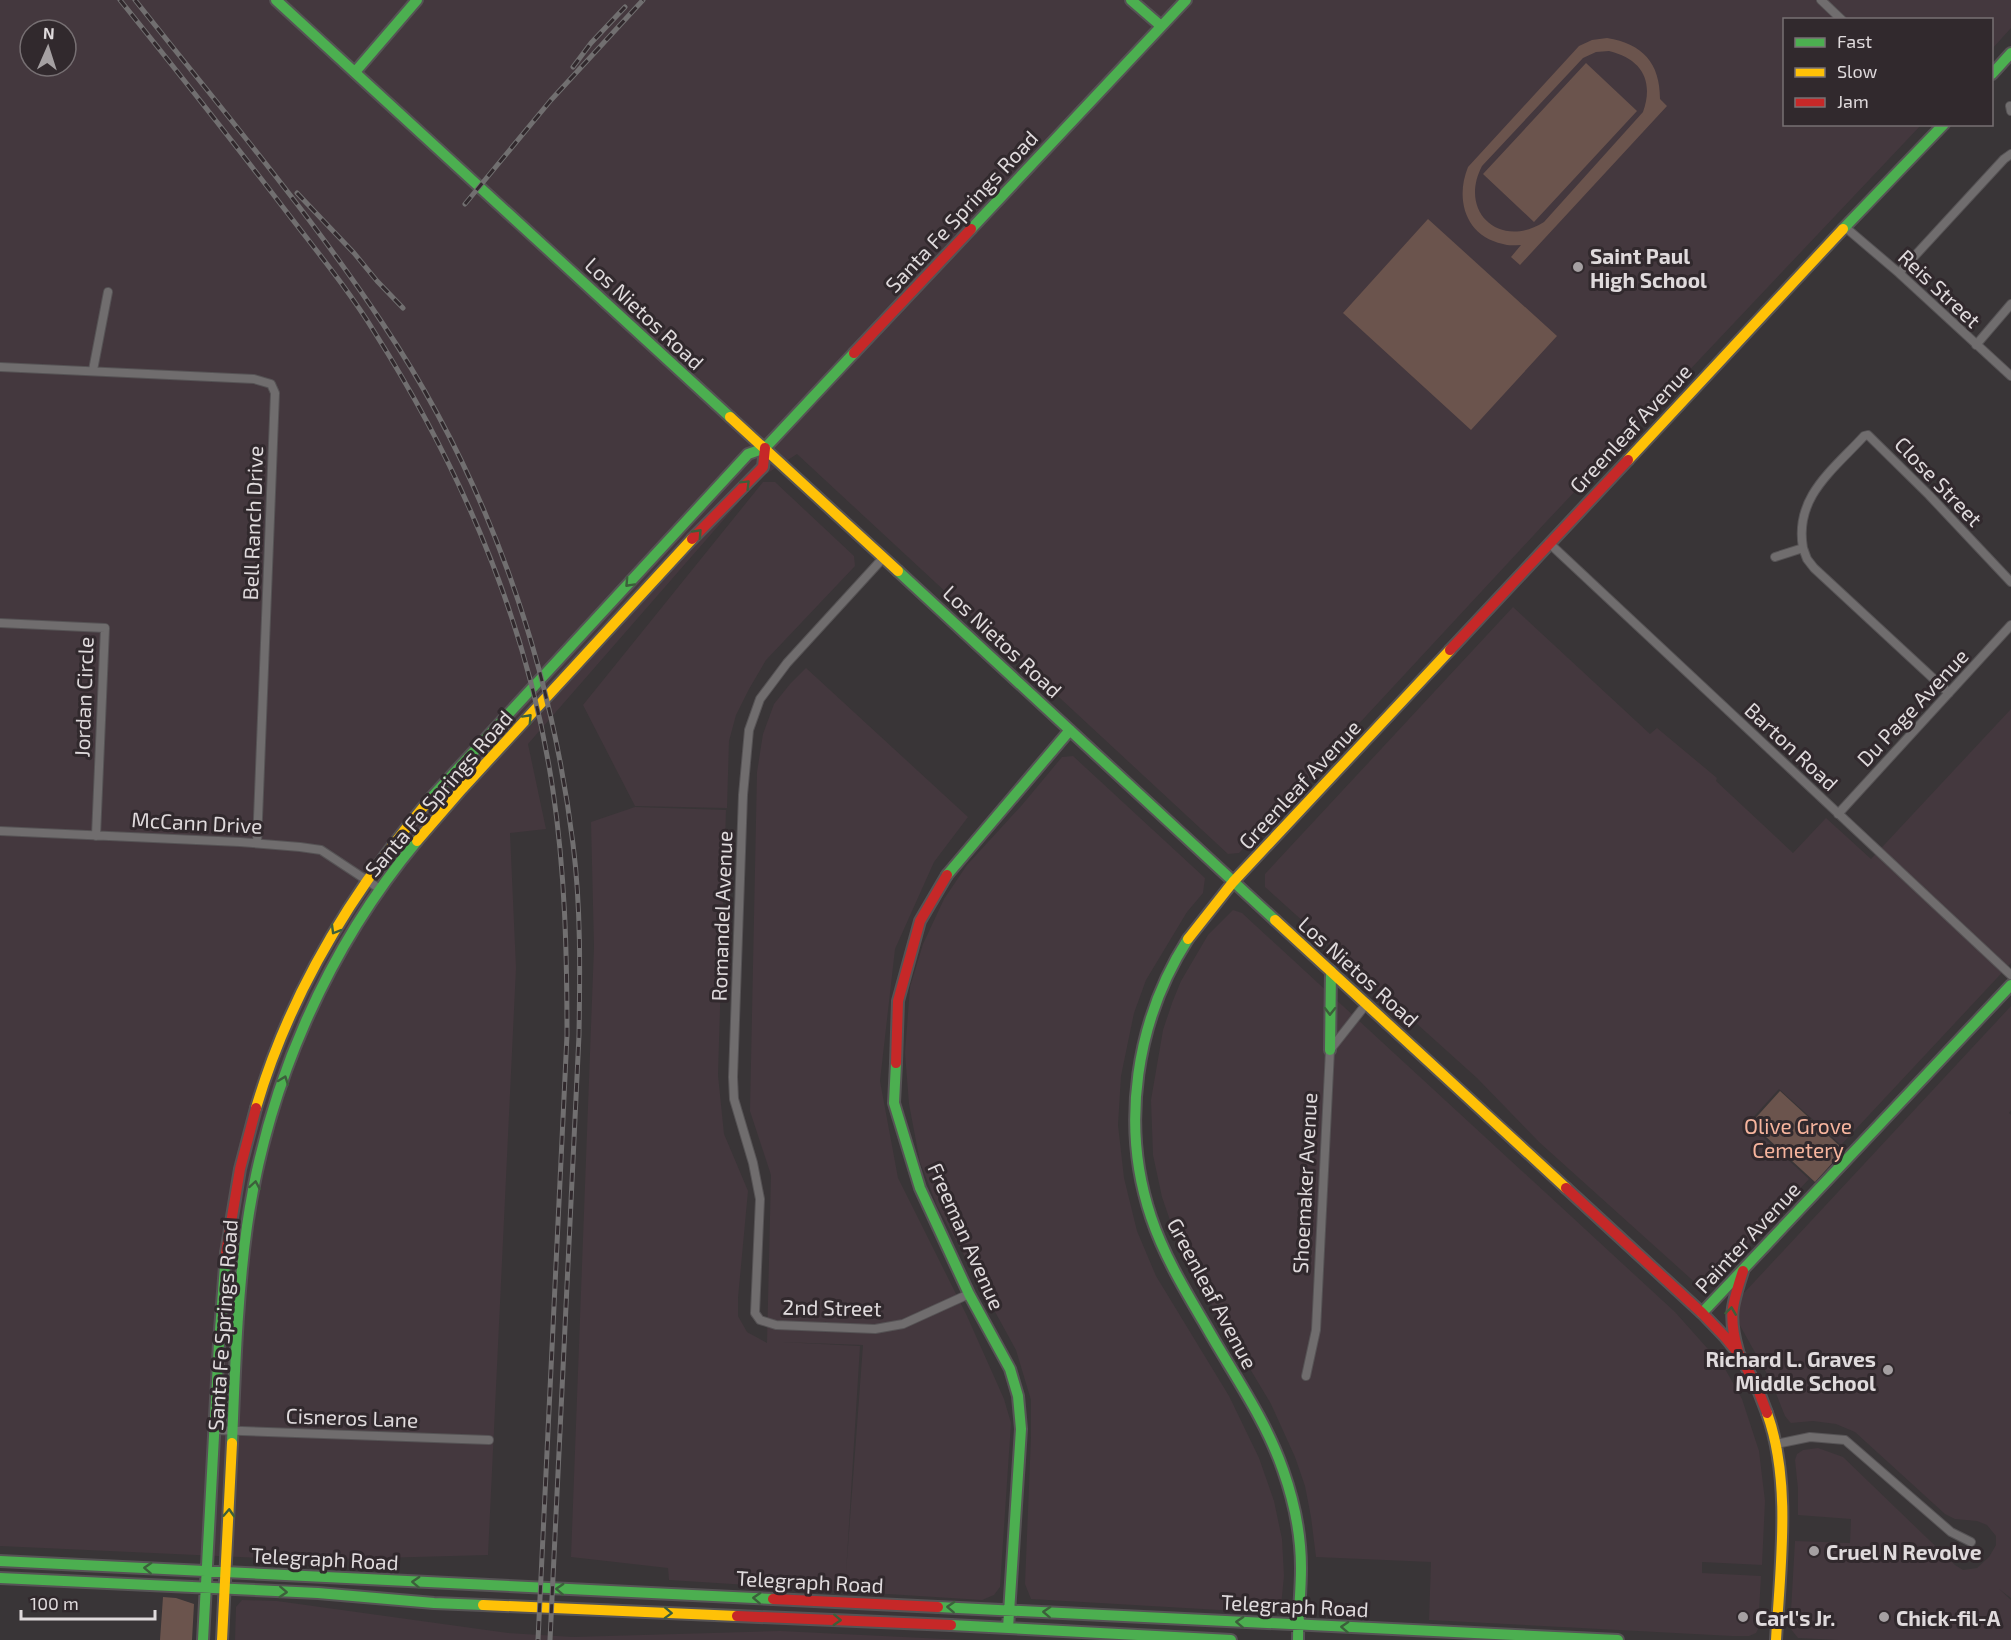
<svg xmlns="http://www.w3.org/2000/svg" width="2011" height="1640" viewBox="0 0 2011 1640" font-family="'Exo 2',sans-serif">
<rect width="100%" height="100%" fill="#393537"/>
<!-- built -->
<path fill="#44383e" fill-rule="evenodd" d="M0,0h2011v28l-19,21v-29h-208v104l137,1 -376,398 -306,330 -11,1 -431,-400 -37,24 -232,266 18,85 -36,4 6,135 -28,587 -181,5 -307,-14zM30,30h36v36h-36z
M763,482h12l79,74 1,10 -89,94 -17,29 -13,26 -7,26 -2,67 -92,-2 -52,-101z
M1513,607l137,127 7,-6 60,50 -1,3 77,72 33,-35 45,41 140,-150v254l-170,182 -62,-56 -31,34 61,56 -96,104 -7,5 -6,-1 -161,-145 -62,-64 -212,-191v-13z
M806,668l162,149 -34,45 -39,87 -15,132 18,97 69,138 37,83 7,24 -11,164 -6,8 -12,5 -313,-20 -1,-12 -97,-11 23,-610 -3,-125 44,-15 91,3 -8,265 6,59 24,57 -10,107v18l9,16 20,11 4,-168 -21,-64 7,-339 6,-38 11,-30 16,-20zM781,1342l82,3 -17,228 14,-227z
M1073,756l132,122 -2,15 -16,19 -41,68 -12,33 -13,63 -3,49 6,53 13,53 19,45 73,120 30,62 15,43 8,38 2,37 -3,30 -10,7 -240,-14 -6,-15 6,-147v-37l-15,-50 -79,-144 -17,-44 -11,-58 -4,-51 5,-66 13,-43 21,-45 23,-34 55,-60 40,-48z
M1233,910l9,3 433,399 49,55 18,32 17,52 6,50 -3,64 -60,-3v11l59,3 -3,53 -2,4 -7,3h-17l-303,-16 2,-58 -115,-5 -5,-40 -6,-31 -10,-29 -24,-53 -77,-129 -19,-40 -13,-38 -9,-42 -2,-55 12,-70 9,-27 9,-22 27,-46z
M2011,1006v104l-2,3 2,2v483l-12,-9 12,11v40h-173l-40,-2 -8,-10 5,-87 55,2 1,-24 -53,-4v-26l-3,-29 2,-6 6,-4 15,-2 25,9 112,108 8,5 14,-2 12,-11 7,-12v-9l-9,-11 -10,-4 -22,-2 -10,-5 -90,-82 -19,-8 -23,-3 -22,2 -2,-2 -4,-5 -14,-35 -33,-59v-15l5,-13z
M242,1600l35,1 231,32 65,4 207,-6 185,9h-730l1,-33z"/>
<!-- green -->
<path fill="#6b544d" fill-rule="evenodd" d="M1607,38c36,6 53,25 53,61l7,7 -147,159 -9,-8 10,-12c-6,0 -13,1 -18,-1 -38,-8 -48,-45 -35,-77l111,-121 13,-6zM1609,51c33,8 45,30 34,61l-99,110c-44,28 -86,-10 -62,-56l101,-108 13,-6z
M1586,63l51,48 -103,111 -51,-48z
M1428,219l129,117 -86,94 -128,-117z
M1780,1091l64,59 -29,32 -64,-59z
M163,1597l13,1 18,6 -2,36h-32z"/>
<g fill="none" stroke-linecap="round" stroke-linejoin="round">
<defs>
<path id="street" d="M1821,0l21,20
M2010,106l1,5
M1845,227l54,46 112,103
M1899,273l105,-114 7,-5
M1976,345l35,-41
M0,367l254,12 17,5 4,9 -18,450
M93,370l15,-78
M1549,543l462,432
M1803,548c-9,-51 30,-78 61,-112l4,-1 61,60 82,87
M884,557l-97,106 -27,36 -11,31 -6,65 -10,282 1,22 19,64 7,36 -5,114 5,7 16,5 99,4 28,-5 66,-30
M1775,557l28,-9 4,11 7,9 135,125
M0,623l105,5 -9,208
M1838,814l173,-189
M0,831l240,11 60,5 21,3 59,39
M1306,1376l10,-46 14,-280 37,-47
M214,1430l275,10
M1776,1444l34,-7 35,3 106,92 20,10"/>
<path id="fast" d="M276,0l454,417
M1131,0l30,26
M355,72l62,-72
M1992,74l19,-21
M971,229l215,-229
M1843,229l101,-105
M898,571l377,349
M430,799l318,-345 17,-6 89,-95
M947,875l123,-145
M1188,939c-52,81 -68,186 -37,278 13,39 35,75 55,109 27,48 59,92 77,144 11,31 18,65 18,98 0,24 -3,48 -3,72
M1330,1050l1,-79
M896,1063l-2,40 26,85 49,106 41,75 8,27 3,33 -13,199
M1702,1313l309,-328
M232,1443c3,-72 5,-145 15,-217 20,-140 80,-277 170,-385
M0,1561l773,38
M0,1578l318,15 116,10 49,2
M938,1607l680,33
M951,1625l280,15
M203,1640l16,-297 7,-90"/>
<path id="slow" d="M730,417l168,154
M1628,460l215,-231
M417,841l45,-52 230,-250
M1275,920l291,268
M1188,939l45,-57 217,-232
M256,1108c34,-116 96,-217 174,-309
M1767,1413c25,69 13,155 9,227
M483,1605l254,11
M222,1640l10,-197"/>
<path id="jam" d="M854,353l117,-124
M692,539l71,-72 2,-19
M1450,650l178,-190
M896,1063l2,-62 22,-80 27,-46
M1566,1188l136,125 24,25 13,16 18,33 10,26
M226,1253l14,-84 16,-61
M1738,1351c-10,-35 -6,-46 5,-80
M773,1599l165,8
M737,1616l214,9"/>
</defs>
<!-- street casing -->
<use href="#street" stroke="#565355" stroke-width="10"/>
<!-- fast casing -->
<use href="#fast" stroke="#565355" stroke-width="14"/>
<!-- slow casing -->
<use href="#slow" stroke="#565355" stroke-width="14"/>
<!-- jam casing -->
<use href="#jam" stroke="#565355" stroke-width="14"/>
<!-- street -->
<use href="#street" stroke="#706d6e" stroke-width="8"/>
<!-- fast -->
<use href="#fast" stroke="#4caf50" stroke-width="10"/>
<!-- slow -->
<use href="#slow" stroke="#ffc107" stroke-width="10"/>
<!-- jam -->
<use href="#jam" stroke="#c62828" stroke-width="10"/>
<defs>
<path id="rail" d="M120,0c57,71 114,143 169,215 30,39 61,77 86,118 88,139 154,294 178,458 12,81 14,162 14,244l-29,605
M135,0c84,106 173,211 248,324 104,155 167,334 190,520 8,63 7,128 6,191l-29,605
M573,67l18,-24 34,-36
M297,193l57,60 23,28 26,27
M465,204l86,-104 92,-100"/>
</defs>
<!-- rail casing -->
<use href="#rail" stroke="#716f70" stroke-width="5"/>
<!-- rail -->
<use href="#rail" stroke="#31292d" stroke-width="3" stroke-dasharray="9" stroke-linecap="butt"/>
</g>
<!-- one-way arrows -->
<defs><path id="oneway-chevron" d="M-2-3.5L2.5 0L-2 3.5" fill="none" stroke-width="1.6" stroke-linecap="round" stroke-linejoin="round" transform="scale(1.5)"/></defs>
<g stroke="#3c5f3b">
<use href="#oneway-chevron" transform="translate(746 484) rotate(-45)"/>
<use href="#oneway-chevron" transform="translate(698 533) rotate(-47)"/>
<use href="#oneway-chevron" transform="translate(629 583) rotate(133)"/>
<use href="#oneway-chevron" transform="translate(528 718) rotate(-47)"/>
<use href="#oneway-chevron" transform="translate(335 930) rotate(120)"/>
<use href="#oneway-chevron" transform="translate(1330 1011) rotate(91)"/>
<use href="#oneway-chevron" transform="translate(284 1080) rotate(-70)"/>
<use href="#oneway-chevron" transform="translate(255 1185) rotate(-80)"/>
<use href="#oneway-chevron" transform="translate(1731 1311) rotate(-82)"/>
<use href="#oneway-chevron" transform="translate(229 1513) rotate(-87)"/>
<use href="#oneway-chevron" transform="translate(148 1568) rotate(-177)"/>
<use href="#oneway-chevron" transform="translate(416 1582) rotate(-177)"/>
<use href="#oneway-chevron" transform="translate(560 1589) rotate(-177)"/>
<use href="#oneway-chevron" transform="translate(283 1592) rotate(3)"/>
<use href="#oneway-chevron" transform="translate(757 1598) rotate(-177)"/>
<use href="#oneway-chevron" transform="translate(951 1607) rotate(-177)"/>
<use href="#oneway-chevron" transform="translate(1047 1612) rotate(-177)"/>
<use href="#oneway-chevron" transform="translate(668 1613) rotate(2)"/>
<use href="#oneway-chevron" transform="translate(837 1620) rotate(3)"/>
<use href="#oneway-chevron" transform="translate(1240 1622) rotate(-177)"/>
<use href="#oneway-chevron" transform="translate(1345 1627) rotate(-177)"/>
</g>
<!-- markers -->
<g fill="#a5a0a2" stroke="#31292d" stroke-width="2">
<circle cx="1578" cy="267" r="6"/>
<circle cx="1888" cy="1370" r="6"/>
<circle cx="1814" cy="1551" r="6"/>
<circle cx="1743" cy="1617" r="6"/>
<circle cx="1884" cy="1617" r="6"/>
</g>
<g text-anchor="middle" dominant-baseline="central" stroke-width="6" stroke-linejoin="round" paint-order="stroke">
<!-- street labels -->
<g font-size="21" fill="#dfdadc" stroke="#31292d">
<text transform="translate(961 211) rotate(-47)">Santa Fe Springs Road</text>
<text transform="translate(1940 288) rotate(43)">Reis Street</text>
<text transform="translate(645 313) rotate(43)">Los Nietos Road</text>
<text transform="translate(1630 428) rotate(-47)">Greenleaf Avenue</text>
<text transform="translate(1939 481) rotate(46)">Close Street</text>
<text transform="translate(252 523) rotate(-88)">Bell Ranch Drive</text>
<text transform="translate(1003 641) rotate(43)">Los Nietos Road</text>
<text transform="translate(83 697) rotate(-88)">Jordan Circle</text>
<text transform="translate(1912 707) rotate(-47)">Du Page Avenue</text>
<text transform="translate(1792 746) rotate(43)">Barton Road</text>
<text transform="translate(1299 784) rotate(-47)">Greenleaf Avenue</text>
<text transform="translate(438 793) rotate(-49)">Santa Fe Springs Road</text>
<text transform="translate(197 822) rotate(3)">McCann Drive</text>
<text transform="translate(721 916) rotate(-88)">Romandel Avenue</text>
<text transform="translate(1359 971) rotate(42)">Los Nietos Road</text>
<text transform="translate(1304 1183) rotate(-87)">Shoemaker Avenue</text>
<text transform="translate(967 1236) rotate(66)">Freeman Avenue</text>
<text transform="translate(1747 1237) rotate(-47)">Painter Avenue</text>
<text transform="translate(1213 1293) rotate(62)">Greenleaf Avenue</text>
<text transform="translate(832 1307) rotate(1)">2nd Street</text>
<text transform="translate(222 1325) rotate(-86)">Santa Fe Springs Road</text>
<text transform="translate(352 1417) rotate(2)">Cisneros Lane</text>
<text transform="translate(325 1558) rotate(3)">Telegraph Road</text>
<text transform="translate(810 1581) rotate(3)">Telegraph Road</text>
<text transform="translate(1295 1605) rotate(3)">Telegraph Road</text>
</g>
<!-- poi labels -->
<g font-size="21" font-weight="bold" fill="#dfdadc" stroke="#31292d" text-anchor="start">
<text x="1590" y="255">Saint Paul<tspan x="1590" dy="24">High School</tspan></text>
<text x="1876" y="1358" text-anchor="end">Richard L. Graves<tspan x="1876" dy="24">Middle School</tspan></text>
<text x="1826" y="1551">Cruel N Revolve</text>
<text x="1755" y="1617">Carl's Jr.</text>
<text x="1896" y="1617">Chick-fil-A</text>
</g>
<!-- park labels -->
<g font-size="21" fill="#f6b49d" stroke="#31292d">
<text x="1798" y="1125">Olive Grove<tspan x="1798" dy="24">Cemetery</tspan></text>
</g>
</g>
<!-- legend -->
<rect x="1783" y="18" width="210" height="108" fill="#31292d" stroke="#777073" stroke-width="1.5"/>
<rect x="1795" y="38" width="30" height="9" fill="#4caf50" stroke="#777073" stroke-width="1.5"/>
<text x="1837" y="48" font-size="18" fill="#dfdadc">Fast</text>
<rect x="1795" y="68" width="30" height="9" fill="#ffc107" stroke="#777073" stroke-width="1.5"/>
<text x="1837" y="78" font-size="18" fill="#dfdadc">Slow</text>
<rect x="1795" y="98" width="30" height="9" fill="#c62828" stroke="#777073" stroke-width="1.5"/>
<text x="1837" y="108" font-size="18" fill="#dfdadc">Jam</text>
<!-- north arrow -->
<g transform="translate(48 48) rotate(3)"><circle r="28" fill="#31292d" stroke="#777073" stroke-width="1.5"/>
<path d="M0-4.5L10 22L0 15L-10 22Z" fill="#a5a0a2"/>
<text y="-9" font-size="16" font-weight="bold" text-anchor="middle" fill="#dfdadc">N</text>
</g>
<!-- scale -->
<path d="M21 1610v9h134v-9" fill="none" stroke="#dfdadc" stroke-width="3"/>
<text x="30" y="1610" font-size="18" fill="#dfdadc" stroke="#31292d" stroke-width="4.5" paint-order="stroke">100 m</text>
</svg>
